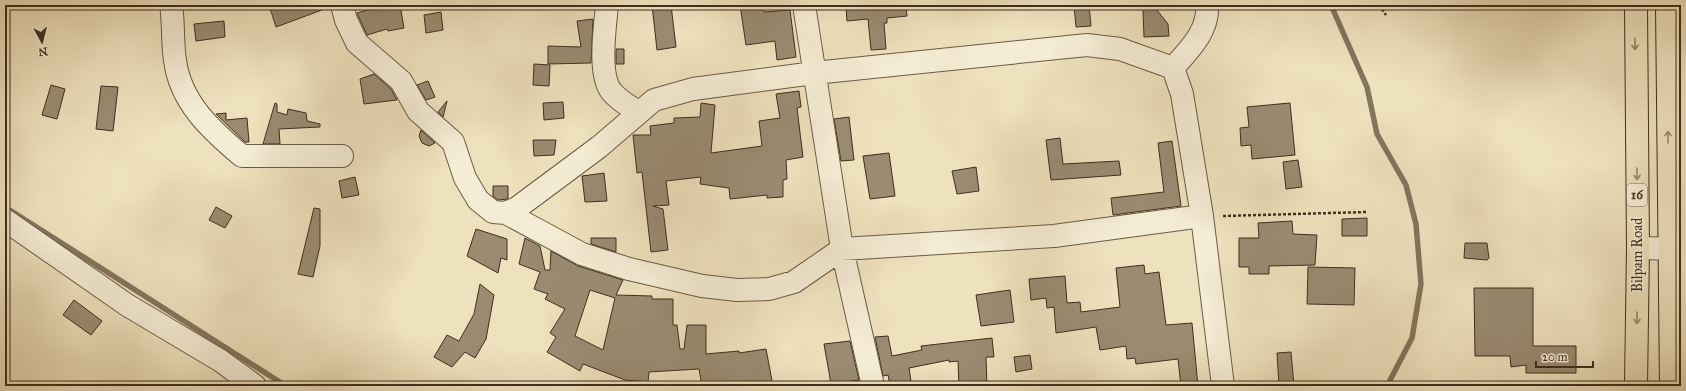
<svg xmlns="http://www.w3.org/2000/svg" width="1686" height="391" viewBox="0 0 1686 391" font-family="'IM FELL Great Primer',serif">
<rect width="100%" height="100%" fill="#eee1bd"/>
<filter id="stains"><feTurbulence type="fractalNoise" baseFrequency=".005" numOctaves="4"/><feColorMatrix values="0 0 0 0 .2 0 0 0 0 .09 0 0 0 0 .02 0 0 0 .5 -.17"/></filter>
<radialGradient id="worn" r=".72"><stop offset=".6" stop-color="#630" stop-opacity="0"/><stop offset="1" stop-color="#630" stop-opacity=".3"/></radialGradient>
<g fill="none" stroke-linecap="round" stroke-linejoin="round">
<!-- stream -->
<path stroke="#84755d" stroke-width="5.5" d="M1331,5l36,82 10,47 29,51 10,39 5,60 -9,54 -25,48
M5,207l281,179"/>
</g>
<!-- building -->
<path fill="#9a8b71" stroke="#3f2e1f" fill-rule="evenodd" d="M269,5h61v2l-54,20z
M400,5l4,23 -16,3 -1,-2 -20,6 -10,-22 25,-7z
M652,5h19l5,42 -19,3z
M740,5h23l1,7 26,-2 6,47 -19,3 -2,-19 -29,4z
M864,5h42l1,11 -20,2v5h-3l2,26 -15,1 -3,-31 -21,2 -1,-15z
M1074,5h15l2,21 -15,1z
M1150,5h3l15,19 1,12 -25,1 -1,-26z
M441,12l2,18 -17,3 -2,-18z
M593,19l-2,44 -43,1v-18l33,1 -4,-26z
M224,21l1,16 -29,4 -2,-17z
M616,49h8v15h-8z
M534,64l16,1 -1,21 -16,-1z
M374,74l17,15 6,11 -33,4 -4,-25z
M428,81l7,16 -9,3 -9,-15z
M51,85l14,4 -8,30 -15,-4z
M101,86l17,1 -5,44 -17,-2z
M799,91l2,16 -4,1 6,49 -17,3 1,19 -4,1v17l-16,1v-3l-37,4 -1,-11 -29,-4 1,-7 -35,4 3,24 -16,1 10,3 5,41 -17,2 -9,-80 -5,1 -4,-38h18l-1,-9 24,-3v-5l26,-1 1,-14 14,2 -4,48 51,-7 -3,-25 21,-3 -4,-24z
M447,101l-4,16 -5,-5z
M563,102l1,16 -20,2 -1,-17z
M275,103l2,1v8l10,3 1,-6 18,4 1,8 13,3v3l-41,2 1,15h-17z
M1290,103l5,52 -43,4 -1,-14 -10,1 -1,-18 9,-1 -2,-20z
M226,113v7l21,-2 2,24h-4l-29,-28z
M849,117l5,43 -13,1 -7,-42z
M421,130l14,13 -6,3 -7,-3 -3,-7z
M1060,138l3,26 56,-3 2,14 -70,5 -5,-40z
M533,140h23l-2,15 -20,1z
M1172,141l9,65 -68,9 -2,-17 53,-6 -6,-49z
M889,153l6,43 -25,3 -7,-43z
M1298,160l4,27 -16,2 -3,-27z
M976,167l3,24 -22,3 -5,-23z
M604,173l3,28 -22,1 -3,-26z
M355,177l4,18 -17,3 -3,-17z
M493,186h15v13l-10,1 -5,-4z
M216,207l16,9 -7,12 -16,-8z
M314,208l6,1v37l-7,31 -15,-3z
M1367,218v18h-25v-17z
M1292,221l1,13 24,1 -2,30 -46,1v8h-20v-7h-10v-29h20l-1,-15z
M476,229l31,10v21l-6,-2 -3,15 -31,-17z
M525,238l15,8 5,24h5l1,-19 27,15 45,14 -7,15 36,1v3h21v26h4l3,24h4l3,-24h19v29l33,-3v2l27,-4 7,37h-71l-3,-17 -50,3 -1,10 -23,-2 -42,-16 -3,7 -33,-19 9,-15 -6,-4 15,-24 -20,-10 3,-5 -14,-5 6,-17 -21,-8zM590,290l25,8 -12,52 -28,-14z
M591,238h25v14l-25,-8z
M1465,243h22l2,15 -2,2 -23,-2z
M1144,265l1,9 14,-2 7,53 26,-2 6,63h-17l-3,-27 -42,5 -1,-6 -8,1 -1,-13 -26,4 -4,-23 -40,6 -2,-26 -7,1 -1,-10 -15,2 -2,-21 36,-3 2,27 13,-1 1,10 39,-5 -4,-39z
M1308,267l47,1 -1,37 -47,-1z
M480,284l14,11 -8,44 -11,19 -10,-6 -13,15 -18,-10 13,-22 12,6 15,-27z
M1474,288h59v58h43v27h-50v-8l-15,2 -1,-11h-35z
M1010,290l4,32 -33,4 -5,-31z
M74,300l28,21 -11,14 -28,-20z
M888,336l4,20 30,-6 -1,-4 71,-8 2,19h-8l1,29h-28l-1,-25 -9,1v-2l-40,8 2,13 -21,4 -2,-10 -5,1 -8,-39z
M850,341l9,39 -28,4 -7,-40z
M1291,352l3,33 -15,1 -2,-33z
M1030,355l2,14 -16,3 -2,-15z"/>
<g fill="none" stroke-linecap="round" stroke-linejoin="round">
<defs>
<path id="minor" d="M171,5c3,18 1,37 4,55 5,42 36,70 67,96h100
M342,5l4,15 11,23 44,38 17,30 35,31 12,36 13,22 15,12 13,1 11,-5 82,-61 55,-47 39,-11 121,-16 273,-28 33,4 53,19 9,26 20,122 21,170
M607,5c-2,22 -9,68 4,86 7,9 18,15 27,21
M804,5l38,244 31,137
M1173,68c16,-18 36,-37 34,-63
M506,213l76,41 47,15 73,17 35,4 32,-1 25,-7 48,-33 212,-13 148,-20
M5,220l122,85 94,56 34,25
M1638,248l43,1"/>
<path id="primary" d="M1636,5l2,243 -2,138
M1667,5l4,381"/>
</defs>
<!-- minor casing -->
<use href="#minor" stroke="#6b5b46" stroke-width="24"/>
<!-- primary casing -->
<use href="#primary" stroke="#3f2e1f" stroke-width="24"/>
<!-- path -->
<path stroke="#3f2e1f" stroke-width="2.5" stroke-dasharray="3 2" stroke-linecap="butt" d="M1379,5l7,10
M1223,216l144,-4"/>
<!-- minor -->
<use href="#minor" stroke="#f4ecd4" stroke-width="22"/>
<!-- primary -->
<use href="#primary" stroke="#eee1bd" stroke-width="22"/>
</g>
<!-- one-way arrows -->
<defs><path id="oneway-shaft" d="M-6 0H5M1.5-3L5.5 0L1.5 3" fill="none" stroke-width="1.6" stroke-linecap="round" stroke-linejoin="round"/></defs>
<g stroke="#96886e">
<use href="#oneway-shaft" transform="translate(1635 44) rotate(90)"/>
<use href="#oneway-shaft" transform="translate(1668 137) rotate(-90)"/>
<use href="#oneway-shaft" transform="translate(1637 174) rotate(89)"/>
<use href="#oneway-shaft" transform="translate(1637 318) rotate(91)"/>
</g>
<g text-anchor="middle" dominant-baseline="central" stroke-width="4" stroke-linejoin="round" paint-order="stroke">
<!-- shield labels -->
<rect fill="#f4ecd4" stroke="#756755" stroke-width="1" x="1627" y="184" width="20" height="22" rx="3"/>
<g font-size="13" font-weight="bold" fill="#3f2e1f">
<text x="1637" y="195">16</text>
</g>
<!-- street labels -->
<g font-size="14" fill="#3f2e1f" stroke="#f4ecd4">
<text transform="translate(1637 255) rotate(-90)">Bilpam Road</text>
</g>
</g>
<!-- margin -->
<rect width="1686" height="391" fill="none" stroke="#eee1bd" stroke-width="20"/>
<rect x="6" y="6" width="1674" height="379" fill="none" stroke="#3f2e1f" stroke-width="2"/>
<rect x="10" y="10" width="1666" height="371" fill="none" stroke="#3f2e1f"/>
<!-- north arrow -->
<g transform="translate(42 42) rotate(173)" stroke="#f4ecd4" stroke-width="3" paint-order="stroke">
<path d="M0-3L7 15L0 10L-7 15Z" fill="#3f2e1f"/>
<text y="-6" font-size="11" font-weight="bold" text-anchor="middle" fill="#3f2e1f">N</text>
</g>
<!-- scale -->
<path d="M1536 361v6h57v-6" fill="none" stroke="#3f2e1f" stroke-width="2"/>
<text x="1542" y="361" font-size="12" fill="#3f2e1f" stroke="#f4ecd4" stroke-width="3" paint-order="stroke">20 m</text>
<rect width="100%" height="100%" filter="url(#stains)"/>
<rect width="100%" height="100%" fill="url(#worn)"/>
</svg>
